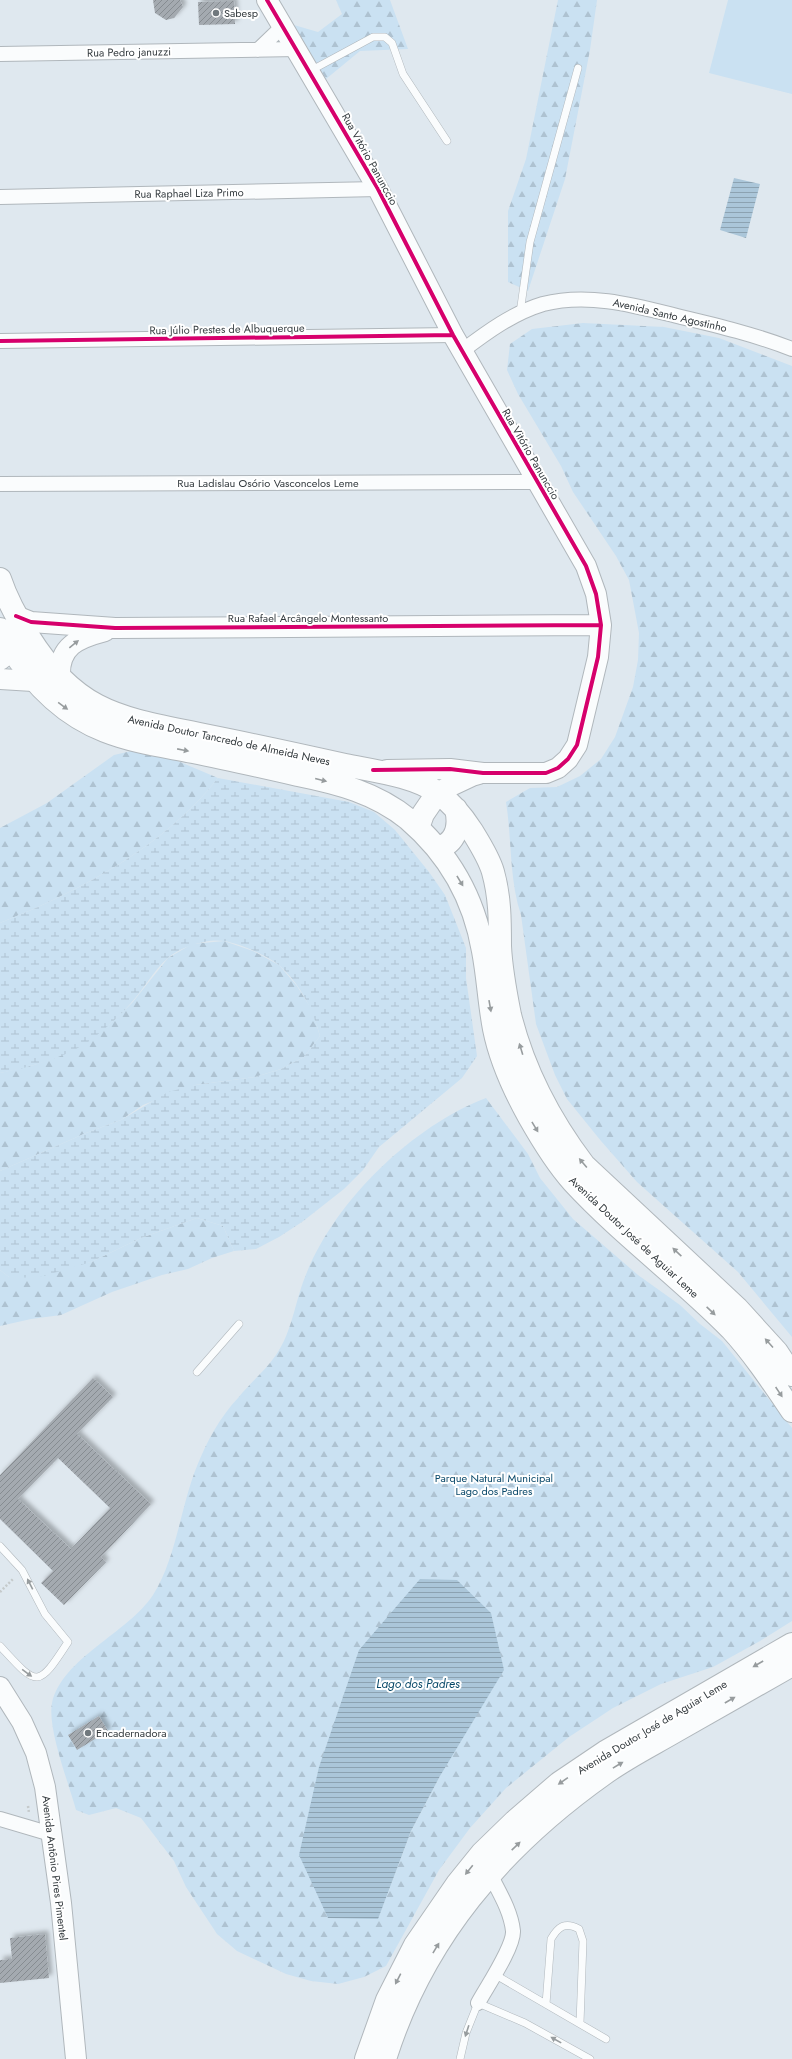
<svg xmlns="http://www.w3.org/2000/svg" width="792" height="2059" viewBox="0 0 792 2059" font-family="Jost,sans-serif">
<defs>
<pattern id="forest-firs" width="22" height="20" patternUnits="userSpaceOnUse"><rect width="22" height="20" fill="#cae1f2"/><path d="M5 1l3.5 6h-7zM16 11l3.5 6h-7z" fill="#aec2d1"/></pattern>
<pattern id="wetland-marsh" width="20" height="14" patternUnits="userSpaceOnUse"><rect width="20" height="14" fill="#cae1f2"/><path d="M1 5h8M5 5V1M11 12h8M15 12V8" fill="none" stroke="#aec2d1"/></pattern>
<pattern id="water-rules" width="6" height="5" patternUnits="userSpaceOnUse"><rect width="6" height="5" fill="#abc6d9"/><path d="M0 2.5h6" fill="none" stroke="#8ca2b1"/></pattern>
<pattern id="building-hatch" width="6" height="6" patternUnits="userSpaceOnUse"><rect width="6" height="6" fill="#a4aab0"/><path d="M-1 1l2-2M0 6l6-6M5 7l2-2" fill="none" stroke="#868c91"/></pattern>
<filter id="shadow"><feDropShadow dx="3.5" dy="-3.5" stdDeviation="2" flood-color="#0004"/></filter>
</defs>
<rect width="100%" height="100%" fill="#dfe8ef"/>
<!-- green -->
<path fill="#cae1f2" d="M728,0h64v94l-83,-21z"/>
<!-- forest -->
<path fill="url(#forest-firs)" fill-rule="evenodd" d="M336,0h54l18,49 -48,2 -34,28 -32,-54 24,7 24,-18z
M558,0h39l-7,50 -25,129 -37,112 -20,-9v-71l18,-52z
M583,323l81,4 55,11 73,28v971l-54,-65 -101,-90 -36,-41 -34,-42 -12,-24 -19,-51 -15,-109c-12,-36 -9,-76 -15,-113l24,-14 27,-1 23,-11 21,-17 14,-22 18,-50 5,-27 1,-27 -10,-53 -13,-24 -43,-64 -12,-26 -43,-72 -11,-24 3,-26 22,-15z
M140,749l26,7 52,22c-54,69 -138,113 -218,145v-95l47,-25 67,-48z
M224,941l29,10 26,14 18,21 15,24 8,26 -16,21 -23,12 -26,8 -60,8 -52,20 -22,15 -35,13 -86,38v-98l34,-8 28,-10 48,-31 22,-21 36,-45 24,-14z
M486,1098l42,56 12,24 33,41 65,56 42,30 20,19 22,17 70,87v193l-32,20 -47,26 -52,17 -48,24 -44,29 -63,51 -36,40 -31,42 -53,96 -22,11 -26,7 -27,-3 -25,-7 -49,-23 -20,-17 -31,-47 -12,-26 -33,-43 -25,-10 -27,7 -13,-5c-7,-26 -29,-82 -24,-107 10,-45 76,-70 101,-108 23,-36 28,-90 44,-129 10,-25 23,-49 41,-68 12,-15 27,-27 38,-43 16,-23 19,-53 29,-78 29,-75 106,-150 181,-179zM491,1613l-51,163 -29,55 -33,88z
M197,1218l26,8 11,25 -22,7 -24,11 -26,6 -50,17 -51,23 -30,4 -31,7v-56l9,7 82,-15 50,-24z"/>
<!-- wetland -->
<path fill="url(#wetland-marsh)" d="M218,778l131,24 25,10 21,18 34,42 16,23 21,53v30l11,78 -15,22 -83,69 -16,23 -19,19 -42,33 -23,15 -23,12 -22,2 -11,-25 -26,-8 -56,20 -50,24 -54,16 -28,-1 -9,-7v-99l86,-38 35,-13 47,-28 27,-7 60,-8 26,-8 23,-12 16,-21c-7,-26 -20,-52 -40,-70 -11,-10 -42,-23 -56,-25 -16,-3 -44,6 -56,17 -15,13 -24,31 -37,45 -12,14 -26,26 -40,37 -24,17 -63,28 -91,33v-150c80,-32 164,-76 218,-145z"/>
<!-- water -->
<path fill="url(#water-rules)" d="M734,178l26,6 -14,54 -26,-8z
M420,1579l37,1 34,33 13,57 -64,106 -29,55 -33,88 -50,-1 -29,-63 20,-88 40,-117z"/>
<!-- building -->
<path fill="url(#building-hatch)" fill-rule="evenodd" filter="url(#shadow)" d="M153,0h27l3,7 -9,11 -8,2 -11,-7z
M234,1l1,23 -36,1 -1,-23z
M93,1378l20,19 -36,37 74,70 -50,53 5,5 -42,43 -23,-22 12,-12 -53,-52v-44zM58,1458l52,50 -39,41 -53,-50z
M99,1716l9,15 -31,19 -9,-15z
M45,1934l4,44 -49,5v-23l12,-1 -2,-21z"/>
<g fill="none" stroke-linecap="round" stroke-linejoin="round">
<defs>
<path id="lane" d="M310,71l63,-34h12l7,6 11,31 44,67
M520,313l10,-71 48,-174
M197,1372l42,-48
M0,1546l22,24 23,44 23,28c-31,48 -31,44 -68,4
M494,1974l112,65
M546,2004l5,-65c7,-12 14,-18 28,-10l4,12 -3,82
M460,2059l6,-26 12,-30 47,20 65,36"/>
<path id="street" d="M258,50l25,-24
M0,54l297,-5
M0,197l378,-8
M0,341l453,-6
M462,351c25,-19 51,-38 81,-47 46,-12 94,2 138,13 38,9 75,18 111,32
M0,484l537,-2
M0,1819l51,15
M478,2003c8,-15 36,-56 35,-72 -2,-20 -14,-39 -23,-57"/>
<path id="secondary" d="M267,0l111,189 75,146 133,231 10,28 5,31 -3,32 -21,88 -9,14 -10,9 -12,5h-63l-33,-4 -63,1
M16,616l15,6 84,6 486,-3
M0,660l12,-9 17,-2
M60,678c-2,-32 18,-40 45,-47
M0,679l33,2
M438,792l34,-16 7,-2
M0,1687l22,35 14,31 9,34 16,116 15,156"/>
<path id="primary" d="M0,579c7,21 17,39 29,58 50,80 96,81 180,99 45,9 91,19 136,29 29,6 70,11 93,28 14,10 25,24 34,38 8,13 17,27 21,41 7,25 7,49 7,74 1,21 6,49 10,69 14,56 40,105 74,150l153,143 40,44 15,23
M0,629c24,45 56,83 105,102 28,11 58,15 88,21 35,7 70,15 105,23 40,8 78,18 110,44 41,35 66,79 75,132 5,26 6,52 11,78 6,30 20,61 35,88 13,23 27,46 44,65 49,53 108,96 158,147 23,25 42,54 61,82
M418,828l5,-14 15,-22
M438,848c18,-5 22,-22 18,-39
M366,2059l21,-59 28,-55 42,-61 25,-31 33,-32 44,-38 46,-31 187,-108
M385,2059c38,-121 116,-212 219,-285 22,-16 48,-29 72,-43 39,-22 77,-44 116,-66"/>
</defs>
<!-- lane casing -->
<use href="#lane" stroke="#b0b7bc" stroke-width="8"/>
<!-- street casing -->
<use href="#street" stroke="#b0b7bc" stroke-width="16"/>
<!-- secondary casing -->
<use href="#secondary" stroke="#b0b7bc" stroke-width="22"/>
<!-- primary casing -->
<use href="#primary" stroke="#b0b7bc" stroke-width="24"/>
<!-- path -->
<path stroke="#c5cacb" stroke-width="2.5" stroke-dasharray="2 2" stroke-linecap="butt" d="M0,1592l14,-14
M28,1806l1,7"/>
<!-- lane -->
<use href="#lane" stroke="#fafcfd" stroke-width="7"/>
<!-- street -->
<use href="#street" stroke="#fafcfd" stroke-width="14"/>
<!-- secondary -->
<use href="#secondary" stroke="#fafcfd" stroke-width="20"/>
<!-- primary -->
<use href="#primary" stroke="#fafcfd" stroke-width="22"/>
<defs>
<path id="cycleway" d="M267,0l111,189 75,146 133,231 10,28 5,31 -3,32 -21,88 -9,14 -10,9 -12,5h-63l-33,-4 -77,1
M0,341l453,-6
M16,616l15,6 84,6 486,-3"/>
</defs>
<!-- cycleway casing -->
<use href="#cycleway" stroke="#fff" stroke-width="6"/>
<!-- cycleway -->
<use href="#cycleway" stroke="#d6006c" stroke-width="4"/>
</g>
<!-- one-way arrows -->
<defs><path id="oneway-solid" d="M-6-.8H1V-3.2L6.5 0L1 3.2V.8H-6Z"/></defs>
<g fill="#979c9e">
<use href="#oneway-solid" transform="translate(74 644) rotate(-39)"/>
<use href="#oneway-solid" transform="translate(63 706) rotate(36)"/>
<use href="#oneway-solid" transform="translate(183 750) rotate(11)"/>
<use href="#oneway-solid" transform="translate(321 780) rotate(14)"/>
<use href="#oneway-solid" transform="translate(460 881) rotate(59)"/>
<use href="#oneway-solid" transform="translate(490 1006) rotate(80)"/>
<use href="#oneway-solid" transform="translate(521 1049) rotate(-107)"/>
<use href="#oneway-solid" transform="translate(535 1127) rotate(59)"/>
<use href="#oneway-solid" transform="translate(583 1163) rotate(-130)"/>
<use href="#oneway-solid" transform="translate(677 1252) rotate(-137)"/>
<use href="#oneway-solid" transform="translate(711 1311) rotate(43)"/>
<use href="#oneway-solid" transform="translate(769 1343) rotate(-132)"/>
<use href="#oneway-solid" transform="translate(779 1392) rotate(56)"/>
<use href="#oneway-solid" transform="translate(30 1584) rotate(-117)"/>
<use href="#oneway-solid" transform="translate(758 1664) rotate(150)"/>
<use href="#oneway-solid" transform="translate(27 1673) rotate(36)"/>
<use href="#oneway-solid" transform="translate(730 1700) rotate(-30)"/>
<use href="#oneway-solid" transform="translate(618 1765) rotate(-31)"/>
<use href="#oneway-solid" transform="translate(563 1781) rotate(145)"/>
<use href="#oneway-solid" transform="translate(516 1846) rotate(-44)"/>
<use href="#oneway-solid" transform="translate(469 1870) rotate(129)"/>
<use href="#oneway-solid" transform="translate(436 1948) rotate(-59)"/>
<use href="#oneway-solid" transform="translate(398 1979) rotate(117)"/>
<use href="#oneway-solid" transform="translate(467 2031) rotate(108)"/>
<use href="#oneway-solid" transform="translate(556 2040) rotate(-151)"/>
</g>
<!-- markers -->
<g fill="#70787d" stroke="#fff" stroke-width="1.5">
<circle cx="216" cy="13" r="4"/>
<circle cx="88" cy="1733" r="4"/>
</g>
<g text-anchor="middle" dominant-baseline="central" stroke-width="4" stroke-linejoin="round" paint-order="stroke">
<!-- poi labels -->
<g font-size="11" fill="#343b3f" stroke="#fff" text-anchor="start">
<text x="224" y="13">Sabesp</text>
<text x="96" y="1733">Encadernadora</text>
</g>
<!-- street labels -->
<g font-size="11" fill="#343b3f" stroke="#fff">
<text transform="translate(129 52) rotate(-1)">Rua Pedro januzzi</text>
<text transform="translate(370 159) rotate(61)">Rua Vitório Panunccio</text>
<text transform="translate(189 193) rotate(-1)">Rua Raphael Liza Primo</text>
<text transform="translate(670 315) rotate(13)">Avenida Santo Agostinho</text>
<text transform="translate(227 329) rotate(-1)">Rua Júlio Prestes de Albuquerque</text>
<text transform="translate(531 454) rotate(60)">Rua Vitório Panunccio</text>
<text x="268" y="483">Rua Ladislau Osório Vasconcelos Leme</text>
<text x="308" y="618">Rua Rafael Arcângelo Montessanto</text>
<text transform="translate(229 740) rotate(12)">Avenida Doutor Tancredo de Almeida Neves</text>
<text transform="translate(634 1237) rotate(43)">Avenida Doutor José de Aguiar Leme</text>
<text transform="translate(652 1727) rotate(-31)">Avenida Doutor José de Aguiar Leme</text>
<text transform="translate(55 1868) rotate(83)">Avenida Antônio Pires Pimentel</text>
</g>
<!-- park labels -->
<g font-size="11" fill="#0a496a" stroke="#fff">
<text x="494" y="1478">Parque Natural Municipal<tspan x="494" dy="13">Lago dos Padres</tspan></text>
</g>
<!-- water labels -->
<g font-size="12" font-style="italic" fill="#074868" stroke="#fff">
<text x="418" y="1684">Lago dos Padres</text>
</g>
</g>
</svg>
